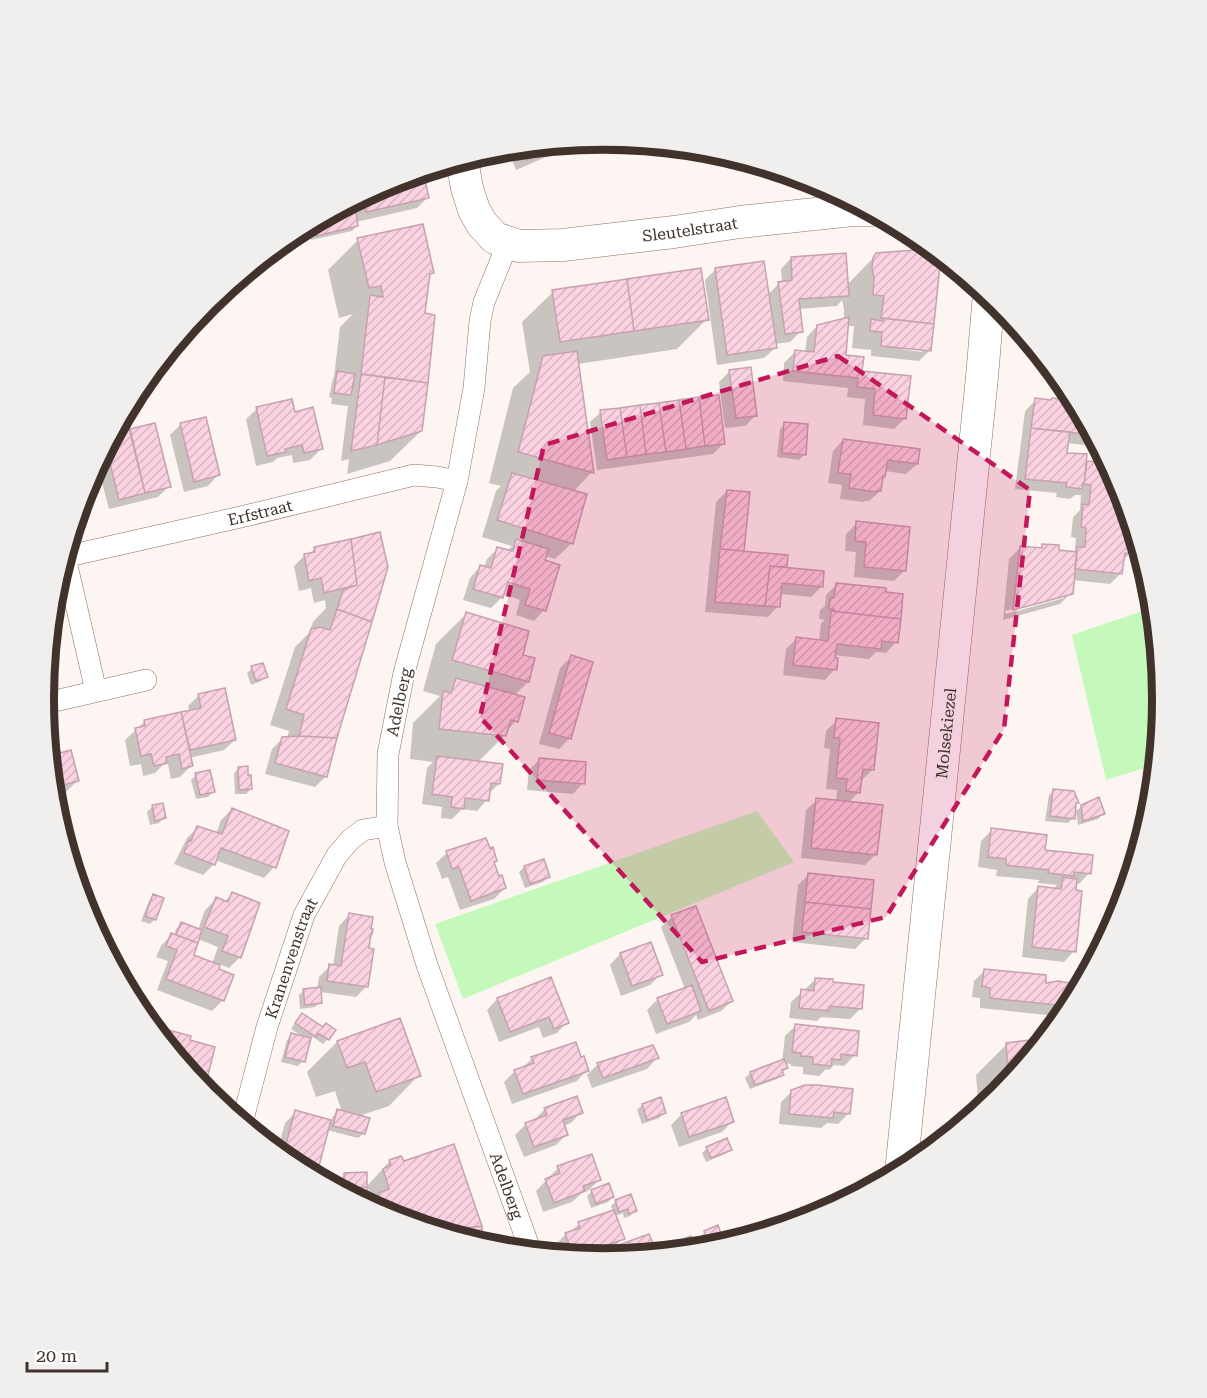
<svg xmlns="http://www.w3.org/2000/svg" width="1207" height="1398" viewBox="0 0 1207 1398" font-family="'Roboto Serif',serif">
<defs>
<pattern id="building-hatch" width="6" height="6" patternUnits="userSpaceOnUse" patternTransform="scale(1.5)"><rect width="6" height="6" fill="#fad2e1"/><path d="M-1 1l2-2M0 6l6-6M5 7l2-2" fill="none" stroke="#d8b5c1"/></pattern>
</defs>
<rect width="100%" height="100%" fill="#fcf5f1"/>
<!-- grass -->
<path fill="#c5f9bb" d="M1154,607l9,92 -6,65 -51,16 -34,-145z
M757,811l37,51 -331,137 -28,-75z"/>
<!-- shadow -->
<path fill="#0003" fill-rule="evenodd" d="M570,142l-8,8 -46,20 -9,-22z
M422,172l5,26 -10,10 -61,14 1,4 -5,5 -41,9 -2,-12 5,-5 40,-8 -2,-13 38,-20z
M358,240l74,33 -4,4 -5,38 -2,116 -31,30 -43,13 2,-15 -8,2 7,-55 -17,-2 1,-6 -3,-1 4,-19 1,-1 6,-50 13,-13 -14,4 -11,-48z
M877,254l53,96 -11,11 -48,-5v-6l-19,-2 2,-22h-7l-3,31 61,61 -11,11 -31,-4 2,-26 -18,-2 1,-9 -65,-7 1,-18 11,-11 10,1 2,-16 10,-11 27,-6v-11l-2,-9 -5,6 -39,3 3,22 -11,11 -16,2 1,4 -11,10 -47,7 -12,-85 11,-11 52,26 11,-12h3l-1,-14 10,-11 56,27zM902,346l20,3v3l-21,-3z
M553,292l154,27 -30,30 -99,15 14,108 -19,20 -1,51 -17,16 -10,-3 -1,54 -10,11 -18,-6 4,-15 -17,-6 -1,3 -11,11 -28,-8 7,-22 10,-11 4,1 3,-9 11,-11 9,3 5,-5 -30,-9 14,-46 5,-5 -12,-3 24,-95 17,-16 -8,-50z
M153,369l2,12 -4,5 -14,3z
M730,371l26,44 -11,11 -20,2 -6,-46z
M1074,397l20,38 -10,10 -17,-2 -1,11 19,9 26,3 19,87 -8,8 -1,12 -11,11 -37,-4 -2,13 -11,11 -57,16 6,-61 11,-11 19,2 4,-5 14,7 15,1 3,-3 1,-12 -5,-1 2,-20 7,-7 1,-15h-6l-5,4 -14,-2 1,-4 -42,-4 10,-78 11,-11 33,2zM1064,595v3l-58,16 -1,-3z
M257,409l37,4 27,36 -11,11 -17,3 -1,-8 -15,3 -4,4 -17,4 -10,-47z
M601,412l123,31 -11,11 -116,16 -7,-48z
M154,424l15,62 -11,11 -49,12 -12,-45 16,-30z
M181,424l37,51 -10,11 -24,6 -14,-57z
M785,424l19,31 -5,5 -22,-3 3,-28z
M843,440l74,24 -11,10 -21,-3 -1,6 -3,2 -1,12 -11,10h-4l-1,1 -24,-3 2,-14 -14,-2 5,-32z
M86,484l7,15 -11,10 -4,1z
M727,491l21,2 -6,60 45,4 -1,12 36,17 -11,11 -31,-3 -2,12 -10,11 -63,-5 11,-110z
M857,523l47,48 -10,10 -40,-4 2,-25 -11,-1 1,-17z
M379,534l-53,242 -11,11 -50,-13 7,-25 11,-11h4l2,-7 -19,-6 25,-78 14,-14 4,-11 13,-14 -1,-8 -11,3 -3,-15 -12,3 -5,-25 10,-10 4,-1 7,-7z
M837,584l48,10 17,1 -6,47 -10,11 -10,-1 -7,7 -35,-4 1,14 -10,11 -42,-5 3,-26 11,-11 22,3 2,-18 4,-3 -6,-1 1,-9 5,-4 1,-11z
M467,613l54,43 7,26 -14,14 2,25 -10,10 -1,4 -27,27 21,22 -11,10 -1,6 -10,11 -15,-2 -10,10 -11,-1 1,-11 -20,-3 5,-36 6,-6 -23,-3 3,-36 27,-27 -17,-5 13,-47z
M571,657l-1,81 -11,11 -20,-5 21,-76z
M252,668l14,8 -5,5 -10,4 -4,-12z
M199,695l36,45 -11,10 -35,8 2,8 -11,11 -9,2 -3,-15 -5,1 -8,8 -12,3 -2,-12 -11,2 -5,-26 19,-18 46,-10 -2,-6z
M837,720l36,49 -11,11h-2l-1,12 -11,11 28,51 -11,11 -64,-7 5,-48 11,-10 19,2 1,-12 -11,-1 4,-40 -6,-1 2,-17z
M57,744l2,11 18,26 -11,11 -11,2 3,10 -4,4 -6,-62z
M540,759l43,24 -10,11 -46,-4 2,-20z
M239,768l12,21 -5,5h-11l-1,-21z
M196,775l17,17 -5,5 -12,2 -5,-19z
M1054,790l23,13 -2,3 -2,12 -5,5 -23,-2 4,-26z
M1082,806l21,8 -5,5 -20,6 -2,-14z
M152,807l12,11 -5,5 -9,2 -3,-13z
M232,809l42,58 -10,11 -49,-18 -1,4 -11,11 -29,-11 13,-26 11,-11 18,7 5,-14z
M992,830l52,21 45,22 -10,11h-4l-1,67 -10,11 -42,-5 6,-58 10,-11 15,1 4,-4 -19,-2 1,-3 -43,-4 1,-6 -19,-3 3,-26z
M447,853l46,10 5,15 7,10 -11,11 -34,11 -12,-33 -6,2 -6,-16z
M543,861l5,16 -5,5 -18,6 -6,-16 5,-5z
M809,874l57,64 -11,11 -63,-7 6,-57z
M232,894l8,63 -11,11 -10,-4 -2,6 6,30 -11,11 -55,-21 11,-29 -12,-4 5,-11 10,-11 3,1 2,-7 5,-5 17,6 7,-20 11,-11 8,3zM198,939l20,8 -6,17 -20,-8z
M153,896l2,23 -5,5 -9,-3 8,-20z
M349,915l20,20 -2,51 -11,11 -36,-5v10l-5,5 -15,2 -1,-14 5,-5 13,-1 2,-12 11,-11h3l6,-40z
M672,917l60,84 -11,10 -23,9 -2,-5 -7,7 -33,12 -9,-24 11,-11 27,-10 -24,-62z
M650,944l11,30 -11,11 -29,11 -11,-31 10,-11z
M985,970l59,15 22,21 -11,10 -75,-8v-10l-8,-1 2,-16z
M816,979l45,29 -11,11 -29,-2 -4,4 -28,-3 2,-16z
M497,999l70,23 -10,11 -14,5 -4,-11 -40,15 -12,-32z
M297,1020l31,19 -5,5 -10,-7 -3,4 -7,20 -5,5 -17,-4 6,-22 5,-5 13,3 -14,-9z
M796,1025l59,30 -11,11 -10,-1 -5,5 -3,-1 -7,7 -16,-2v-7l-12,-1v-2l-7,-1 2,5 -9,11 -27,10 -5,-11 5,-5 32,-11 3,-26z
M161,1030l27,11 19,33 -9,10 -41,-50z
M1045,1040l-46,55 -20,16 -3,-36 30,-30z
M337,1042l82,33 -30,31 -30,10 4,18 -5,4 -31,-8 -10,35 -8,9 -17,-10 -15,-12 8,-29 11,-11 35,10 2,-6 5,-5 4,1 -7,-21 -19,6 -9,-25z
M657,1058l-10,11 -55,19 -5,-13 11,-11z
M532,1059h48l7,11 -10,11 -65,23 -8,-22 11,-11 7,-3z
M792,1091l57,22 -11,11 -11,-1 -6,5 -42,-4 2,-22z
M642,1105l22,8 -5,5 -17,6 -5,-14z
M545,1109l36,3 -10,11 -8,3 3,9 -10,10 -32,12 -9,-22 11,-11 9,-3 -1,-1z
M682,1114l51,7 -11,11 -43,15 -8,-22z
M707,1148l23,1 -5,5 -19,8 -4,-9z
M390,1161l92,78 -5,4 -88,-27 -21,-11 4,-4 -5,-15z
M558,1168l42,11 -11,11 -7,3 -10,9 -29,10 -7,-21z
M366,1174v30l-27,-14v-10l5,-5z
M592,1191l21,6 -5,5 -17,6 -4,-12z
M616,1201l19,10 -5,5 -6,2 -1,-5 -8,3 8,22 -11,11 -24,9 -30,-3 -3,-10 11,-11 3,-1 10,-9 34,-12 -2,-6z
M801,1209l25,3 -9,4 -45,14 11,-11 7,1z
M705,1232l18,10 -5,5 -15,2 -3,-12z
M653,1245l-5,5 -9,4v1l-28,3 -2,-5 5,-5z"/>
<!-- building -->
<path fill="url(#building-hatch)" stroke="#c7a1af" stroke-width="1.5" d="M569,142l-42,18 -5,-13z
M423,171l1,5 -40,9 6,-3z
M424,176l5,22 -63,14 -3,-16 21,-11z
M356,213l2,13 -42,10 -3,-14z
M423,224l11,49 -4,1 -5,39 10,2 -7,68 -67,-9 9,-79 13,2 -2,-11 -12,2 -12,-50z
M915,250l19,2 -1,12 7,1 -6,59 -53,-6 3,-22 -11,-1 1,-17 -2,-10 1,-10 3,-5z
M846,253l3,43 -50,3 4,33 -18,2 -7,-52 14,-2 -1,-23z
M764,261l13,87 -50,7 -12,-87z
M701,268l8,52 -75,11 -7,-52z
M627,279l7,52 -74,11 -8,-52z
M849,317l-3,38 18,2 -2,14 49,5 -5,43 -33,-4 2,-26 -18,-2 1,-9 -65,-7 2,-21 19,2 3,-27z
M883,318l51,6 -3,27 -50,-5 1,-14 -12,-1 1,-12 12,2z
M577,351l8,58 9,64 -76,-21 25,-96z
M751,367l6,49 -21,2 -7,-48z
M154,368l3,13 -15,4 -1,-1z
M337,371l18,3 -4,21 -17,-2z
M361,374l24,3 -8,68 -26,6z
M385,377l43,6 -6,48 -45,14z
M719,395l6,49 -20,2 -6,-49z
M699,397l6,49 -19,3 -7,-49z
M1035,398l16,2 1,-2 24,3 18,34 -63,-7z
M292,399l3,13 18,-5 10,42 -19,4 -2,-8 -17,4 1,3 -19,4 -11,-49z
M679,400l7,49 -20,3 -7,-49z
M659,403l7,49 -20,2 -6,-49z
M640,405l6,49 -19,3 -7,-49z
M620,408l7,49 -20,3 -7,-50z
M206,417l14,58 -26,7 -14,-59z
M784,422l24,2 -2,31 -24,-2z
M155,423l16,64 -26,6 -15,-64z
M129,428l16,65 -26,7 -13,-53 8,-15z
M1031,428l39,4 -3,21 20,1 -3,30h-1l-1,5 -16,-2 1,-4 -42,-4z
M843,439l77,10 -2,15 -30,-4 -3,17h-2l-2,14h-5v1l-27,-4 2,-14 -13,-1z
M1087,461l23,3 11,21 9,29 -2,17 6,1 -2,22 -7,-1 -3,21 -47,-5 2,-22h8l1,-19 -5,-1 2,-23 6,1 2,-20 -7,-1z
M512,473l75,21 -14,50 -76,-24z
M89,478l5,21 -13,3 5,-18z
M727,490l23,2 -6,59 -24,-2z
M856,521l54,6 -4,44 -42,-4 2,-25 -11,-1z
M380,532l8,35 -16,55 -35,-13 6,-19 14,-5 -6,-46z
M351,539l6,46 -33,8 -3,-15 -12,3 -5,-27 11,-2 -1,-5z
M516,539l33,10 -4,11 15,5 -14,46 -21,-6 5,-16 -22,-7 -5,16 -30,-9 7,-24 11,3 6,-21 16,4z
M1042,544l17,1v5l18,2 -4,42 -60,16 7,-64 22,2z
M720,549l68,6 -1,12 -17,-1 -5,40 -50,-4z
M770,566l54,5 -1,16 -41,-4 -2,24 -15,-1z
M836,583l50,5v4l17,2 -2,25 -68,-8 1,-2h-5l1,-11h4z
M337,609l35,13 -35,116 -38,-2 5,-21 -18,-6 25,-80 9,-2 10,3z
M831,611l70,8 -3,24 -16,-2 -1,8 -44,-5 -2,13 3,1 -1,12 -44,-5 3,-28 32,4z
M466,612l63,19 -6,24 12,3 -6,24 -77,-22z
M571,655l22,7 -22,77 -22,-6z
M263,663l5,14 -12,4 -5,-15z
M456,678l69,19 -7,25 -7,-2 -5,16 -67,-7 4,-38 8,2z
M225,688l11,52 -46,10 -9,-38 20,-4 -3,-14z
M181,712l12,54 -11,3 -3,-15 -13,3 1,6 -13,3 -3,-12 -10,2 -6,-28 10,-2 -1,-6z
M836,718l43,5 -5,47 -11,-1 -3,24 -14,-2 1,-12 -11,-1 4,-40h-6z
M299,736l38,2 -10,39 -52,-14 7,-26z
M58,742l2,11 11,-3 8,31 -24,6 5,18 -6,1 -6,-62z
M437,756l66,8 -3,20 -9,-1 -2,18 -24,-3 -1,11 -13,-2 1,-10 -20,-3z
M539,758l47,4 -1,22 -48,-4z
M248,766v9h3l1,14 -13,1 -1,-23z
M210,770l5,22 -15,3 -5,-22z
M1053,789l21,2 5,12h-3l-1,16 -25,-3z
M1099,797l6,17 -22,7 -2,-16z
M816,798l67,7 -6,50 -66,-7z
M163,803l3,15 -11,3 -3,-16z
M232,808l57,23 -13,37 -55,-20 -6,17 -31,-12 5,-13 2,1 6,-15 25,8z
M991,828l56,7 -2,15 48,5 -2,19 -17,-2v4l-26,-3 1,-3 -43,-5v-6l-18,-2z
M486,838l4,10 3,-1 4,14 -3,1 5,14 3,-1 4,13 -35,13 -12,-34 -7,2 -6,-18z
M544,859l6,18 -20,7 -6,-18z
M808,873l66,7 -3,29 -66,-7z
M1063,877l14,2 -1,11 6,1 -6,61 -44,-5 6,-61 23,3z
M232,892l28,11 -19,55 -19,-7 6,-15 -24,-9 12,-30 12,5z
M153,894l11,4 -8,22 -11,-4z
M805,902l66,7 -3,30 -66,-7z
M696,906l37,95 -24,10 -38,-96z
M349,913l24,4 -2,12h2l-1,5h-1l-2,14 5,1 -6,38 -41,-6 2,-17 12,2z
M181,922l21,8 -4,13 -22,-8z
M171,933l27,10 -4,12 26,10 -1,4 15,6 -10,26 -58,-22 11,-29 -11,-4z
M651,942l12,33 -31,11 -12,-33z
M984,969l62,6v8l12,-2 12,2 -3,23 -77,-8v-10l-8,-2z
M551,977l18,46 -15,6 -5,-12 -39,15 -13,-34z
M815,978l18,1v3l31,3 -2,24 -32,-3 -1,5 -30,-3 2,-19 13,2z
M692,985l9,26 -34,13 -10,-26z
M321,987l1,16 -17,2 -2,-16z
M302,1013l21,14 3,-4 10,7 -7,10 -11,-7 -2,4 -21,-14z
M400,1018l21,58 -45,16 -11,-30 -18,6 -10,-27z
M795,1024l64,7 -2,25 -16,-2v6l-9,-1 -1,7 -18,-2v-7l-12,-1v-3l-9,-1z
M161,1028l30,8 -1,4 25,7 -7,28 -6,-2 -3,12 -40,-49z
M291,1033l20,5 -6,24 -20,-5z
M1046,1038l-37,45 -3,-40z
M576,1042l5,15 3,-1 5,15 -66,23 -9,-24 20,-7 -3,-6z
M653,1045l6,13 -56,20 -6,-15z
M784,1059l4,9 -6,2 2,5 -29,10 -5,-13z
M805,1085h13l35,4 -3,25 -16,-2 -1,6 -44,-4 2,-24z
M577,1096l6,17 -20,7 5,15 -34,12 -9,-24 22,-8 -3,-7z
M661,1097l5,16 -19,7 -5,-16z
M726,1097l8,25 -45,15 -8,-24z
M337,1109l33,9 -5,16 -32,-8z
M295,1110l36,10 -12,46 -36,-10z
M727,1138l5,12 -21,8 -5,-11z
M454,1144l28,82 -44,5 -54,-17 -6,-21 11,-4 -6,-20 8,-4 -2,-5 12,-4 3,5z
M592,1154l9,26 -18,6 2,5 -31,12 -9,-24 15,-6 -3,-7z
M367,1172v15l-23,2v-16z
M609,1183l5,14 -18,7 -5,-14z
M367,1187l1,14h-7l-17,-9v-3z
M631,1194l6,17 -8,3 -1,-5 -9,3 -4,-12z
M801,1207l28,4 -12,5 -36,12 1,-10 17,2z
M614,1210l11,29 -52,17 -8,-23 15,-5 -2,-6z
M718,1225l6,17 -15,6 -5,-17z
M482,1226l1,13 -9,1v2l-36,-11z
M649,1234l5,12 -31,11 -5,1 -5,-11z
M691,1236l5,14 -32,3 -2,-6z"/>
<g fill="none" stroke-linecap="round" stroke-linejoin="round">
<defs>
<g id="minor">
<path id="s1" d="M508,243l-24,59 -4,19 -6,67 -17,93 -53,192 -16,81 -1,72 8,36 32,103 104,287"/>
<path id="s2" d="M64,557l181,-41 169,-41 23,2 20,4"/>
<path d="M65,557l31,134"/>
<path d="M46,703l100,-23"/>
<path id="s3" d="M242,1123l25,-96 37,-112 33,-60 14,-16 12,-9 24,-4"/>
</g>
<g id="secondary">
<path id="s4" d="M462,160l5,28 7,22 8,14 13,14 24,8 44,-1 111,-13 66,-10 113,-12h18"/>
<path id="s5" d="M901,1172l81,-795 7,-83"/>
</g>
</defs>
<!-- minor casing -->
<use href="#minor" stroke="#927161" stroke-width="22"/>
<!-- secondary casing -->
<use href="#secondary" stroke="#927161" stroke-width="33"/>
<!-- minor -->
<use href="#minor" stroke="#fff" stroke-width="21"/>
<!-- secondary -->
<use href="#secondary" stroke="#fff" stroke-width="32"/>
</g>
<!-- marked area -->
<path fill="#c2185b" fill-opacity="0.2" stroke="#c2185b" stroke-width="4.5" stroke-dasharray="12 8" stroke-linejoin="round" d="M838,356l192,134 -26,239 -118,188 -184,45 -222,-245 64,-272z"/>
<g text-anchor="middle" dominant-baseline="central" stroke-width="4.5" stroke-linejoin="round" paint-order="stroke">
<!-- street labels -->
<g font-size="16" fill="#41332c" stroke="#fff">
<text stroke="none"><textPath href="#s4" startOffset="284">Sleutelstraat</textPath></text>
<text stroke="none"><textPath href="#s2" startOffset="201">Erfstraat</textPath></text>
<text transform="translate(399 702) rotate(-78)">Adelberg</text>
<text stroke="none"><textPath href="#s5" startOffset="441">Molsekiezel</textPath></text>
<text stroke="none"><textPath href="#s3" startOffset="172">Kranenvenstraat</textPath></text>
<text stroke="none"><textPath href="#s1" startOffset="978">Adelberg</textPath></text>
</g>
</g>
<!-- crop -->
<path d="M0 0H1207V1398H0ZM54 699a549 549 0 1 1 1098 0a549 549 0 1 1-1098 0Z" fill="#f0efee" fill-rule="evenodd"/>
<path fill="none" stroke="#41332c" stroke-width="8" d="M54 699a549 549 0 1 1 1098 0a549 549 0 1 1-1098 0Z"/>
<!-- scale -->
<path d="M27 1362v9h80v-9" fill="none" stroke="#41332c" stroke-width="3"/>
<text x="36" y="1362" font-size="18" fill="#41332c" stroke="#ffffff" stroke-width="4.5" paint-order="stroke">20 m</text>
</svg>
